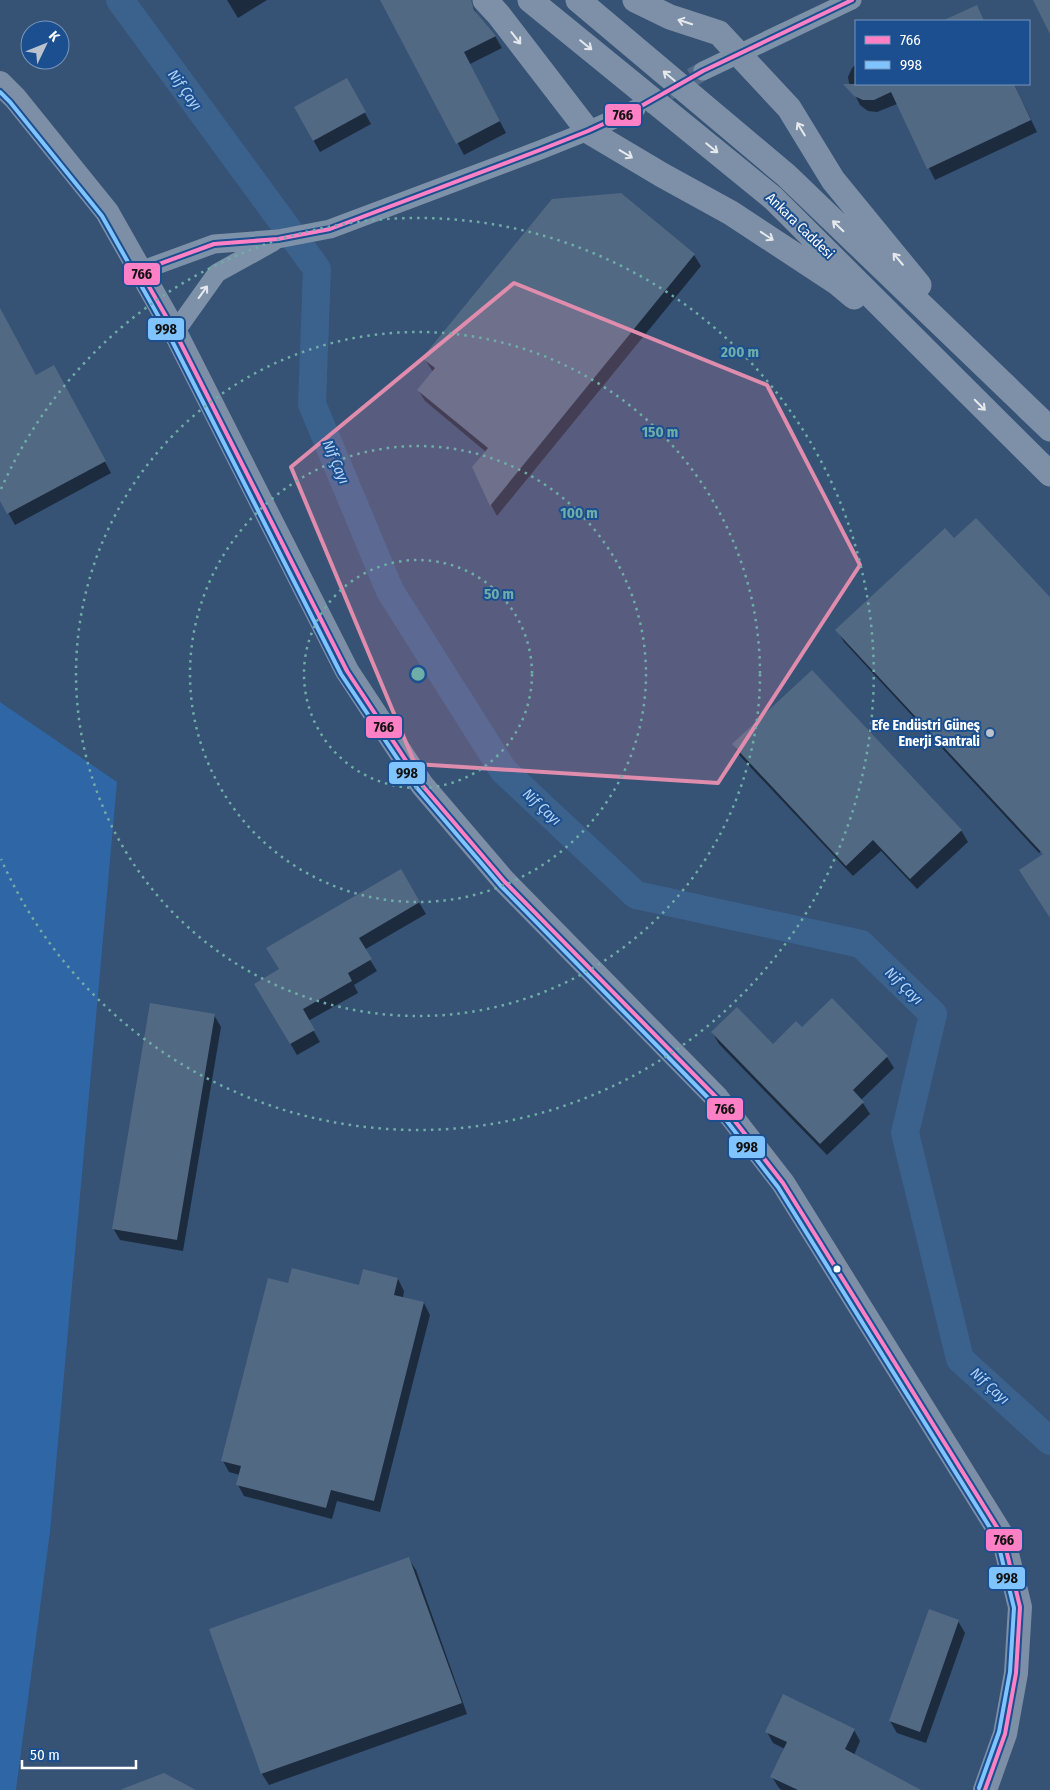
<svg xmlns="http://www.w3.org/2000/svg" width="1050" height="1790" viewBox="0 0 1050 1790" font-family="'Fira Sans Condensed',sans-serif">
<rect width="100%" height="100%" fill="#365274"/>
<!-- green -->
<path fill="#2f66a5" d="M0,702l117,80 -67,750 -34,258h-16z"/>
<!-- shadow -->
<path fill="#0007" d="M227,0h40l-29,18z
M382,0l88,1 8,15 17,20 7,12 -32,16 36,69 -42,22z
M856,64v20h158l23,48 -102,48 -38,-76 -20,8 -9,-1 -8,-6 -11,-22 -1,-6 4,-9z
M347,80l24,44 -51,28 -25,-44z
M621,194l73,61 7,11 -204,250 -6,-11 -5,-53 -61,-51 -7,-11 15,-18 -9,-14z
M0,310l36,66 24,2 51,95 -96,52 -15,-27z
M954,540l96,59v244l-11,10 -195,-211 -7,-12z
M734,745l227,85 7,12 -51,47 -36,-38 -28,25 -113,-120z
M400,871l26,43 -62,36 13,21 -23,14 4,8 -50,28 12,21 -23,13 -41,-71 25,-14z
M214,1015l7,12 -38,224 -63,-11 -7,-12z
M802,1029l85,28 7,11 -33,32 9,14 -43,41 -108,-111 -7,-12 61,14z
M398,1279l6,12 -1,7 21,5 6,12 -50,197 -43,-11 -5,18 -88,-23 -6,-11 2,-10 -11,-3 -6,-11 66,-177 71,3z
M409,1559l7,11 51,144 -198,71 -7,-11 -51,-145z
M958,1621l7,12 -39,110 -29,-10 -7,-12z
M854,1730l6,11 -6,14 65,35h-137l-3,-2 -7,-11 13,-28 -12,-6 -6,-11z"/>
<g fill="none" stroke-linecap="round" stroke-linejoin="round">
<!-- river -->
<path stroke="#3b618d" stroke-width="28" d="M120,0l197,269 -5,135 78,187 113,179 133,125 225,49 72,70 -28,119 55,226 90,82"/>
</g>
<!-- building -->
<path fill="#526984" d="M380,0h91l3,10 22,26 -32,16 36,69 -44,23z
M1033,0h17v34z
M977,5l7,16h-42z
M347,78l19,34 -53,29 -19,-34z
M843,84h171l17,36 -104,49 -36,-77 -17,8h-11l-9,-4z
M621,193l74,61 -205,252 -18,-39 16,-19 -71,-58 18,-22 -13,-10 130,-159z
M0,308l36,67 18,-10 52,96 -99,53 -7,-13z
M976,518l74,79v321l-31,-48 24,-16 -208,-224 110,-102 9,10z
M812,670l150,160 -52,49 -37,-39 -27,26 -114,-122z
M401,869l19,33 -61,36 13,21 -24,14 4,8 -49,28 12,21 -25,14 -36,-60 25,-15 -13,-21z
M832,998l56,58 -35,34 11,12 -44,42 -109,-112 26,-25 36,37 23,-23 6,6z
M150,1003l65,11 -38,226 -65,-11z
M292,1268l67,17 4,-16 35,9 -4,17 30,7 -50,199 -43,-11 -5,18 -90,-23 5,-19 -20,-5 47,-183 20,5z
M409,1557l53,146 -201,71 -52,-145z
M929,1609l30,11 -39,112 -31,-11z
M783,1694l72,35 -10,20 76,41h-123l-28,-13 17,-35 -22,-10z
M164,1773l32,17h-74v-1z"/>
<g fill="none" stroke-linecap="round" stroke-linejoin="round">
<!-- tertiary-tunnel -->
<path stroke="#546c89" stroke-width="19" stroke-dasharray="19 9" stroke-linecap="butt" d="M643,105l60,-34"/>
<!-- tertiary -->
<path stroke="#7d92a8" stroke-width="19" d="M703,71l149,-71
M140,271l74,-27 64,-5 52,-10 210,-79 48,-19 48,-22
M175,332l42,-59 56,-31"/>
<!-- primary -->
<path stroke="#7d8ea7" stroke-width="24" d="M0,83l15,15 92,114 68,120 172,339 75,114 82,96 213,217 66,85 220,354 17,70 -4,66 -11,61 -20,56"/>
<!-- trunk -->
<path stroke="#7e90a7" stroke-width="25" d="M485,0l13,14 90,117 74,44 69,38 105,69 18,15
M530,0l243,198 277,276
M578,0l208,175 264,254
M635,0l35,17 49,16 70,75 44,72 86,105"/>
<defs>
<path id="bus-1" d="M852,0l-149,71 -67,38 -48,22 -48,19 -210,79 -52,10 -64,5 -74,27 35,61 172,339 75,114 82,96 213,217 66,85 220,354 17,70 -4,66 -11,61 -20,56"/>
<path id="bus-2" d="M0,92l10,10 92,114 67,119 172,339 76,114 83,97 212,217 66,85 219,352 17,69 -4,64 -11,60 -20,56"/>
</defs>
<!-- bus-1 casing -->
<use href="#bus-1" stroke="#1b4f8f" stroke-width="8"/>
<!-- bus-2 casing -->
<use href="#bus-2" stroke="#1b4f8f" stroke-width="8"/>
<!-- bus-1 -->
<use href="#bus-1" stroke="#ff80c5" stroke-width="4"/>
<!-- bus-2 -->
<use href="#bus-2" stroke="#80c4ff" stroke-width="4"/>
</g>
<!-- one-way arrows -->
<defs><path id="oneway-shaft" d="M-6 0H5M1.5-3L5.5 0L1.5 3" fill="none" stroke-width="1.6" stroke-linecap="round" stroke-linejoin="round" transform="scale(1.25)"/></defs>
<g stroke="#e5e9ed">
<use href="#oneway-shaft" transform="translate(685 22) rotate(-162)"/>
<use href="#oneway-shaft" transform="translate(516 38) rotate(52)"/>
<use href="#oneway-shaft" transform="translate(586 45) rotate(39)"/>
<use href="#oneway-shaft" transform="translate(669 76) rotate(-140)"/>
<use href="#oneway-shaft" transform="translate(801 129) rotate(-121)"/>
<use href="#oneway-shaft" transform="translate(712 148) rotate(39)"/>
<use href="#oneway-shaft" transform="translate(626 154) rotate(31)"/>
<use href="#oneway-shaft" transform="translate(838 226) rotate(-136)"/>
<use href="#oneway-shaft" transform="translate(767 236) rotate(34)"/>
<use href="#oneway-shaft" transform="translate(898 259) rotate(-130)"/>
<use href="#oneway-shaft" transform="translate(980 405) rotate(45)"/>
</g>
<use stroke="#e5e9ee" href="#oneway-shaft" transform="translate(203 292) rotate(-54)"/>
<!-- marked area -->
<path fill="#e08cad" fill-opacity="0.2" stroke="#e08cad" stroke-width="4" stroke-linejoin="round" d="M514,283l253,102 93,180 -142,218 -303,-19 -124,-297z"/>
<!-- distance rings -->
<g fill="none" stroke="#6fada8" stroke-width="2.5" stroke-dasharray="2.5 5">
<circle cx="418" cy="674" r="114"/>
<circle cx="418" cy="674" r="228"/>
<circle cx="418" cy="674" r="342"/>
<path d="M1 489A456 456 0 1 1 1 859"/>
</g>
<!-- markers -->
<circle fill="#b9c2ce" stroke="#1b4f8f" stroke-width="2" cx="990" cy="733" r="5"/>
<circle fill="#fff" stroke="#1b4f8f" stroke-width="2" cx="837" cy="1269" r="4.5"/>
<g text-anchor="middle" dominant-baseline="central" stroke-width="4" stroke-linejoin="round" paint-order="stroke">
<!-- street labels -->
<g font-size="14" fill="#fff" stroke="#1b4f8f">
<text transform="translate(800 226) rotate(44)">Ankara Caddesi</text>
</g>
<!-- poi labels -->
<g font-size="14" font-weight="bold" fill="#fff" stroke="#1b4f8f" text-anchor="end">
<text x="980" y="725">Efe Endüstri Güneş<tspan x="980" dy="16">Enerji Santrali</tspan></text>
</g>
<!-- water labels -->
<g font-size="15" font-style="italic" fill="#b5d3f5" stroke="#1b4f8f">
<text transform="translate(185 90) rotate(54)">Nif Çayı</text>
<text transform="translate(336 462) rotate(67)">Nif Çayı</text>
<text transform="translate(542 807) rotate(43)">Nif Çayı</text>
<text transform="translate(904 986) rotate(44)">Nif Çayı</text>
<text transform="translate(990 1386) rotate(42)">Nif Çayı</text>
</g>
</g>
<circle cx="418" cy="674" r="8" fill="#6fada8" stroke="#1b4f8f" stroke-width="2.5"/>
<g font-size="15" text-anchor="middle" font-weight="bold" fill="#6fada8" stroke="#1b4f8f" stroke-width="4" stroke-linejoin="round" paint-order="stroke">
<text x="740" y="357">200 m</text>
<text x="660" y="437">150 m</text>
<text x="579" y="518">100 m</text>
<text x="499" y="599">50 m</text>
</g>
<g stroke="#1b4f8f" stroke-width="2">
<rect x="604" y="103" width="38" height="24" rx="5" fill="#ff80c5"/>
<rect x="123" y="262" width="38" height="24" rx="5" fill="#ff80c5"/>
<rect x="147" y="317" width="38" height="24" rx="5" fill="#80c4ff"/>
<rect x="365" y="715" width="38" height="24" rx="5" fill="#ff80c5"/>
<rect x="388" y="761" width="38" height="24" rx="5" fill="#80c4ff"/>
<rect x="706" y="1097" width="38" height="24" rx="5" fill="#ff80c5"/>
<rect x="728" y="1135" width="38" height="24" rx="5" fill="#80c4ff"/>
<rect x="985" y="1528" width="38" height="24" rx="5" fill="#ff80c5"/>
<rect x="988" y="1566" width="38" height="24" rx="5" fill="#80c4ff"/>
</g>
<g font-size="14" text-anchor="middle" font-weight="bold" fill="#111">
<text x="623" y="120">766</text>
<text x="142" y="279">766</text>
<text x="166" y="334">998</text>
<text x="384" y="732">766</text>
<text x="407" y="778">998</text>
<text x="725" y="1114">766</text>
<text x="747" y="1152">998</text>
<text x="1004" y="1545">766</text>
<text x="1007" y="1583">998</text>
</g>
<!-- legend -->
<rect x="855" y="20" width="175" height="65" fill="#1b4f8f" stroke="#7695bc"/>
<rect x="865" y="36" width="25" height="8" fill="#ff80c5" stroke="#7695bc"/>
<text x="900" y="45" font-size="15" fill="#ffffff">766</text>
<rect x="865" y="61" width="25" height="8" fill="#80c4ff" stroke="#7695bc"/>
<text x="900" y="70" font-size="15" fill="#ffffff">998</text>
<!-- north arrow -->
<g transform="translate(45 45) rotate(47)"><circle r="24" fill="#1b4f8f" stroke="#7695bc"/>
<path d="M0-4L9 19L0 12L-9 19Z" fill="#b9c2ce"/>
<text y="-8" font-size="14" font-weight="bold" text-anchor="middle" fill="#ffffff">K</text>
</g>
<!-- scale -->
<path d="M22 1760v8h114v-8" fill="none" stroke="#ffffff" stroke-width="2.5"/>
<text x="30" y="1760" font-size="15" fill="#ffffff" stroke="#1b4f8f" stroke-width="4" paint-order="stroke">50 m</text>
</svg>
